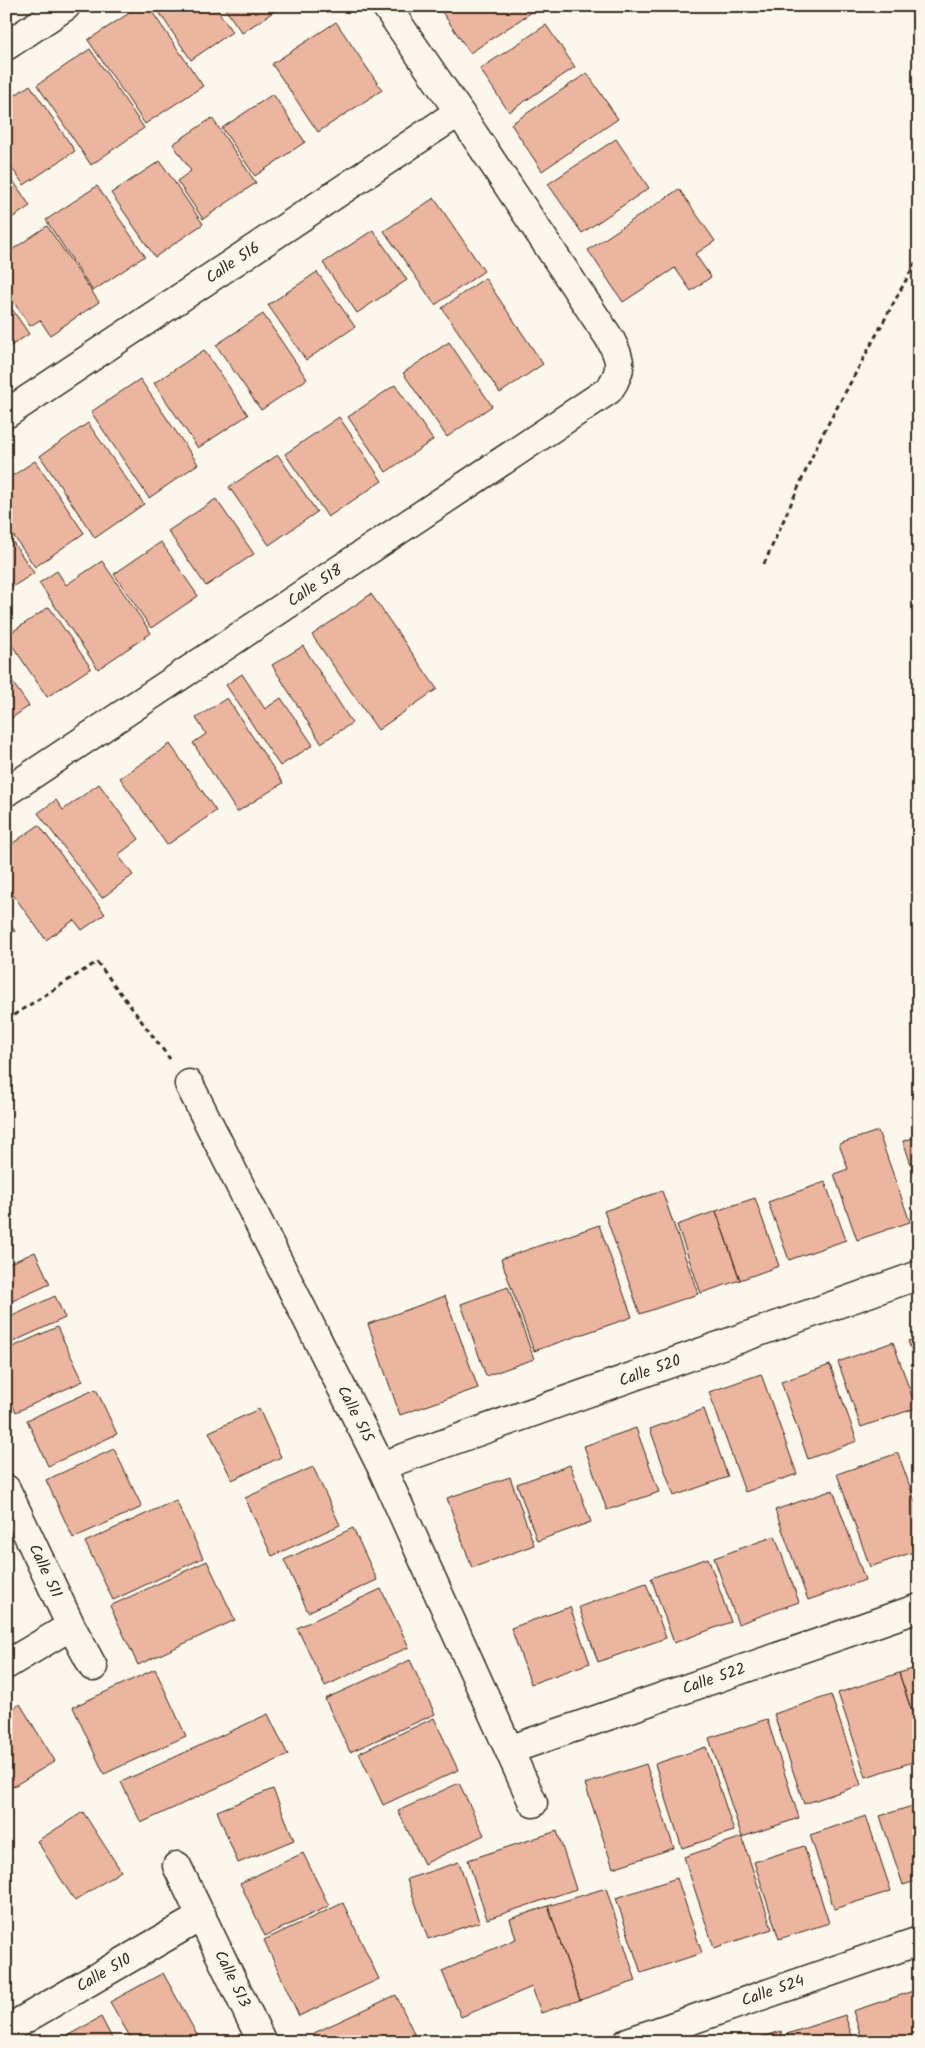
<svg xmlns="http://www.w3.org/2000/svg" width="925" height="2048" viewBox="0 0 925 2048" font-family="Kalam,sans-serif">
<rect width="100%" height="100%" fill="#fbf7ec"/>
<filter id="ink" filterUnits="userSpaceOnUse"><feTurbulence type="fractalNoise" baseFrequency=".02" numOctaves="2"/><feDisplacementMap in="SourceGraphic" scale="10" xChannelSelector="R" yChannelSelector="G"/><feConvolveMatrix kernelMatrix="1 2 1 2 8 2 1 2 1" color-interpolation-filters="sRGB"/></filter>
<g filter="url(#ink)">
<!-- building -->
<path fill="#ebb59f" stroke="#3b2a1e" d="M140,6h8l55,80 -58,38 -57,-84z
M155,6h60l17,26 -41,28z
M223,6h59l-40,27z
M438,6h99l1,2 -68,45z
M336,22l46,68 -64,42 -46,-68z
M546,25l29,42 -66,45 -29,-43z
M90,49l54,79 -53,37 -54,-80z
M587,73l31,46 -76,52 -31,-47z
M30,85l45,66 -51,34 -18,-25v-59z
M273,94l32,48 -50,34 -33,-48z
M212,118l44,65 -53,36 -26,-38 14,-10 -18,-27z
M616,139l33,49 -67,45 -34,-49z
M160,161l43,63 -48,33 -44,-64z
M6,170l24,36 -24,16z
M97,186l48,70 -52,35 -47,-71z
M679,189l36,52 -20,13 16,23 -20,14 -16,-23 -52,34 -35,-52z
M434,198l50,73 -49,34 -51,-74z
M47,226l52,76 -49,33 -10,-15 -10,6 -24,-35v-37z
M373,230l34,50 -50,33 -34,-50z
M317,272l38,55 -49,33 -38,-55z
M485,278l58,86 -43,29 -58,-85z
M6,300l23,34 -23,15z
M263,314l44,65 -46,31 -45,-65z
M449,342l43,64 -45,31 -44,-64z
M204,350l44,65 -50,33 -44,-65z
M140,379l58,85 -49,34 -58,-86z
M395,385l38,55 -47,32 -38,-55z
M339,417l43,64 -54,36 -43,-63z
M88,423l56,81 -49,34 -55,-82z
M278,455l39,57 -48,33 -40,-58z
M35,461l49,72 -49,34 -29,-42v-45z
M216,499l38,55 -48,32 -38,-55z
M6,532l28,41 -28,18z
M161,542l37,54 -47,32 -37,-54z
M102,561l49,72 -53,36 -59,-86 18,-12 9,14z
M371,594l66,95 -59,41 -66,-95z
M49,607l42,61 -44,29 -41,-61z
M303,646l49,77 -31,20 -49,-78z
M6,673l23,33 -23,16z
M242,674l23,35 16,-11 32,47 -33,21 -54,-81z
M227,698l56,85 -46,29 -44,-69 13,-9 -10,-16z
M170,744l46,67 -49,34 -47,-67z
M99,784l40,55 -21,16 15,20 -31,23 -64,-85 18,-13 7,10z
M39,825l66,89 -23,16 -8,-10 -28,20 -40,-55v-37z
M6,919l9,12 -9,6z
M878,1131l32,91 -53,18 -23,-66 14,-5 -9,-25z
M919,1136v52l-16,-47z
M825,1182l21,58 -57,20 -21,-58z
M662,1191l36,103 -58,20 -36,-103z
M755,1198l24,68 -39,14 -24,-69z
M716,1211l24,69 -39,13 -24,-68z
M599,1225l33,92 -98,34 -33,-92z
M35,1252l15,32 -44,20v-39z
M508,1287l26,72 -48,17 -25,-72z
M55,1296l10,22 -59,27v-26z
M445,1296l33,92 -78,27 -32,-91z
M57,1327l26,54 -67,31 -10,-21v-41z
M919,1337v35l-11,-31z
M893,1342l23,66 -55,19 -23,-65z
M830,1365l27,76 -49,18 -27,-77z
M761,1374l36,100 -52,18 -36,-100z
M96,1389l21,45 -69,32 -21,-46z
M259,1409l22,48 -49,23 -23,-48z
M704,1409l24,68 -54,19 -24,-67z
M636,1428l23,64 -52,18 -23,-64z
M114,1449l28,58 -69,31 -27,-58z
M898,1453l21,59v38l-49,17 -33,-93z
M570,1465l21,57 -54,19 -20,-57z
M313,1467l27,58 -68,31 -27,-58z
M510,1477l24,68 -62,23 -25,-70z
M833,1490l32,90 -57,20 -33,-90z
M176,1500l27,58 -90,42 -28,-58z
M353,1528l24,52 -69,32 -24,-52z
M775,1536l24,66 -61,22 -24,-66z
M708,1558l23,64 -57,21 -23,-65z
M207,1561l28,59 -97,45 -28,-59z
M646,1583l20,55 -68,24 -19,-55z
M381,1589l28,58 -84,39 -28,-58z
M570,1607l20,56 -59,21 -20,-56z
M410,1660l25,54 -85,38 -25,-53z
M919,1667v66l-20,-60z
M155,1669l31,67 -82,38 -31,-67z
M899,1673l20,60v27l-53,17 -28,-84z
M831,1695l30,90 -57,19 -30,-90z
M20,1704l35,57 -49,30v-78z
M268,1714l20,41 -147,68 -20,-41z
M434,1718l24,52 -75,35 -24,-52z
M767,1719l32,99 -57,19 -33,-99z
M706,1747l28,84 -52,17 -27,-84z
M646,1764l28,84 -61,20 -28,-84z
M459,1783l25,52 -60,29 -26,-53z
M273,1789l21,51 -56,23 -21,-52z
M919,1804v76l-16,5 -23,-69z
M83,1812l38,59 -46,30 -38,-60z
M866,1816l25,75 -57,18 -24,-74z
M557,1831l19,58 -89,30 -19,-59z
M742,1837l30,92 -58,19 -30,-91z
M804,1846l25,77 -50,16 -25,-77z
M303,1853l26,53 -64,30 -25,-53z
M459,1862l20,60 -51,17 -21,-60z
M677,1878l25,75 -61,20 -25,-75z
M606,1888l30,93 -56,19 -32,-94z
M343,1903l36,76 -80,37 -35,-76z
M548,1906l32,94 -39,13 -9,-26 -71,30 -19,-46 74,-32 -6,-20z
M163,1973l38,69h-68l-23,-40z
M919,1989v53h-56l-10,-31z
M396,1995l22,47h-100l-4,-9z
M845,2015l9,27h-65l-2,-8z
M101,2017l13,25h-58z
M781,2031l3,11h-36z"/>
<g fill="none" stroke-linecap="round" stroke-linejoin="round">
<defs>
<path id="minor" d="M6,46l60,-40
M6,414l453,-302
M6,792l603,-402c14,-21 13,-29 1,-51l-151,-227 -73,-106
M189,1084l192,382 152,337
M381,1466l538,-191
M6,1489l65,137 22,41
M6,1665l65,-39
M509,1750l410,-142
M177,1866l85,176
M6,2030l196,-114
M628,2042l291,-101"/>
</defs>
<!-- minor casing -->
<use href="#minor" stroke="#3b2a1e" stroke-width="31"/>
<!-- path -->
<path stroke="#3b2a1e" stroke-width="3" stroke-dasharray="5 4" stroke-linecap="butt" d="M764,564l56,-125 99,-183
M6,1020l91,-58 73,97"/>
<!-- minor -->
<use href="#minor" stroke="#fbf7ec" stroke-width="28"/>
</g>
</g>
<g text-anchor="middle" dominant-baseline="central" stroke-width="5" stroke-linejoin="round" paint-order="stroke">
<!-- street labels -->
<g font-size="16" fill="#3b2a1e" stroke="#fbf7ec">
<text transform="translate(233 263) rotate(-34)">Calle 516</text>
<text transform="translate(315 586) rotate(-34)">Calle 518</text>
<text transform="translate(650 1371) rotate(-20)">Calle 520</text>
<text transform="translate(355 1414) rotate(63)">Calle 515</text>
<text transform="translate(45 1571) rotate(65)">Calle 511</text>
<text transform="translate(714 1679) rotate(-19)">Calle 522</text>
<text transform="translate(104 1973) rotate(-30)">Calle 510</text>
<text transform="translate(232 1979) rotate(64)">Calle 513</text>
<text transform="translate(773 1991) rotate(-19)">Calle 524</text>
</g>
</g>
<!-- margin -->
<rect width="925" height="2048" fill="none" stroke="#fbf7ec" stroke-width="25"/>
<rect x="12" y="12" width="900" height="2023" fill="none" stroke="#3b2a1e" stroke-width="2" filter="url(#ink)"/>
</svg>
